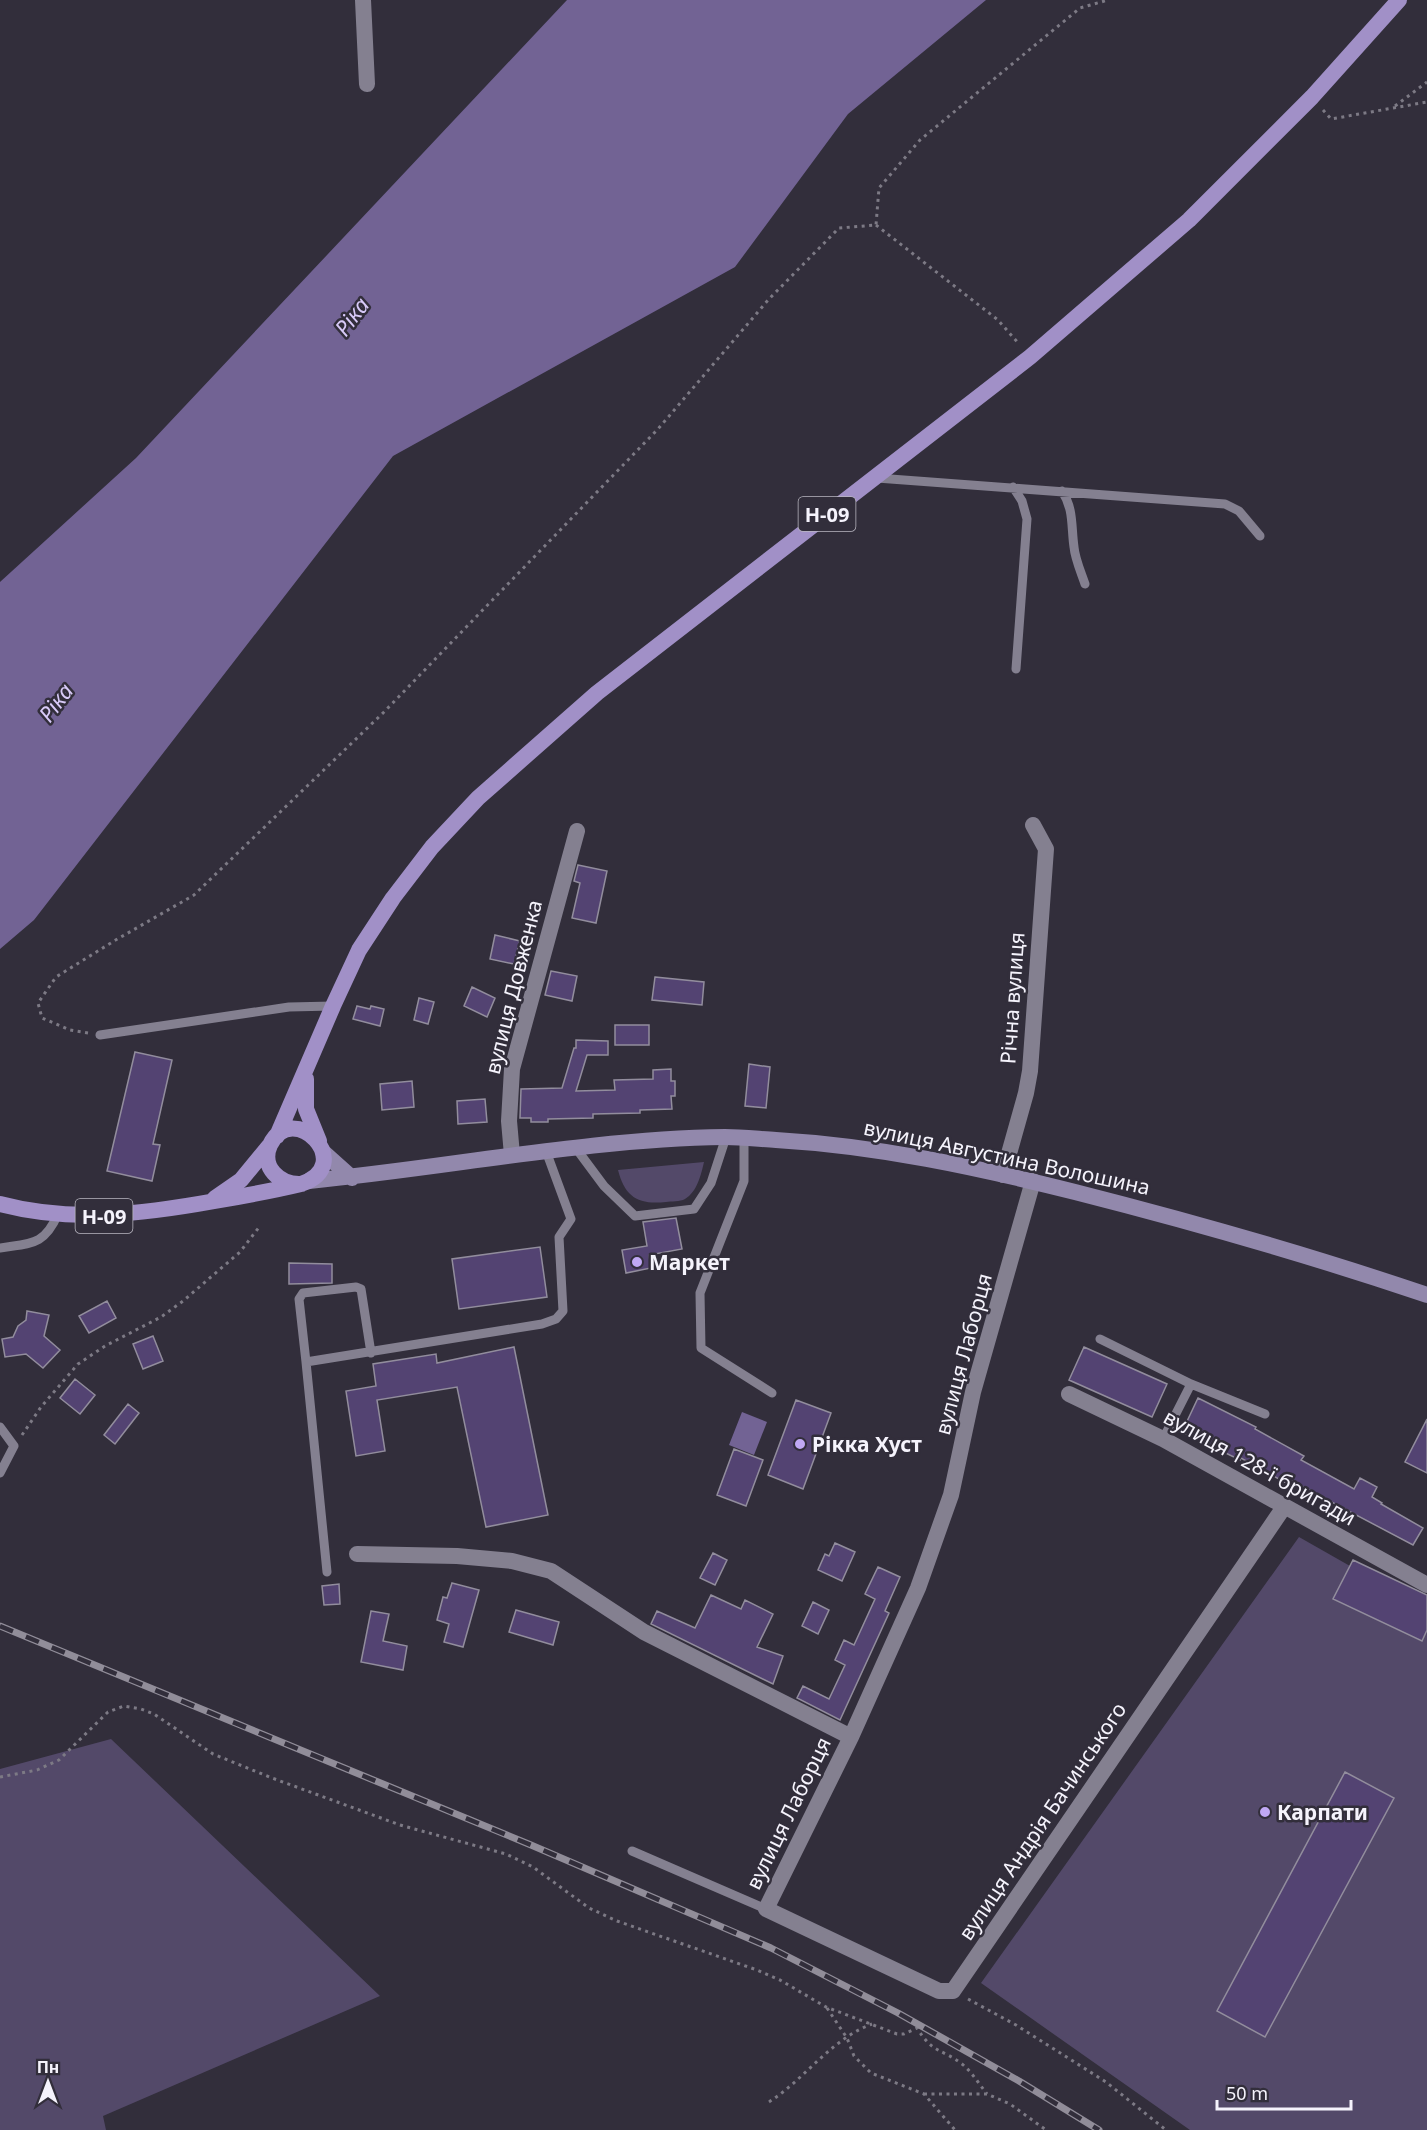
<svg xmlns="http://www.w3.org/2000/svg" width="1427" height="2130" viewBox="0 0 1427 2130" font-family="'Noto Sans',sans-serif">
<rect width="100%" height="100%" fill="#322e3b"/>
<!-- green -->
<path fill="#534969" d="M704,1162c-3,13 -7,30 -19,37 -5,3 -14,2 -19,3 -28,3 -41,-5 -48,-32z
M1299,1537l51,29 -16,33 87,42 6,-11v500h-237l-209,-147z
M111,1739l269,257 -277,120 3,14h-106v-361z"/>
<!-- water -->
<path fill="#726394" d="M567,0h419l-138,114 -113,153 -342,189 -359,464 -34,29v-367l136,-124z
M742,1412l25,10 -13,33 -25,-10z"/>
<!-- building -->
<path fill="#534372" stroke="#928d9d" stroke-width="1.5" d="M578,865l29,6 -11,52 -24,-5 8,-35 -6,-2z
M495,935l25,6 -6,23 -24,-5z
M551,971l26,5 -5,25 -27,-6z
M655,977l49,5 -2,23 -50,-5z
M472,987l23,11 -8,19 -23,-11z
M419,998l15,4 -6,22 -14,-4z
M357,1006l13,3 1,-3 13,3 -4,17 -27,-7z
M615,1025h34v20h-34z
M576,1040l32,1v14h-21l-11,36 39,-1 -1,-10 39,-1v-9l18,-1v12h4v15h-4l1,13 -32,1v3l-47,1v4l-45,1v3h-17v-4h-11l1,-29 41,-1 12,-40h2z
M135,1052l37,8 -19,84 7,1 -8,36 -45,-10z
M749,1064l21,3 -4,41 -21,-2z
M412,1081l2,26 -32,3 -2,-26z
M485,1099l2,23 -29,2 -1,-23z
M676,1218l6,31 -33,6 2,13 -25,5 -4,-23 25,-4 -4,-24z
M540,1247l7,50 -88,12 -7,-50z
M289,1263l43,1v19l-43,1z
M107,1301l9,17 -27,15 -10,-17z
M27,1311l22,4 -5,21 16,14 -17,18 -17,-14 -21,3 -3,-18 11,-2 5,-11 8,-6z
M153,1336l10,25 -20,8 -10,-25z
M514,1347l34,168 -62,12 -29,-140 -80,13 8,51 -29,5 -10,-65 30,-5 -3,-22 63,-10 1,9z
M1084,1347l83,37 -15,33 -83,-37z
M75,1379l20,16 -15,19 -20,-16z
M1198,1398l58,29 -1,2 49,27 -3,4 53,29 6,-11 17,9 -5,10 10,6 -1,1 42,24 -10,17 -123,-65 -2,4 -47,-26 -1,2 -58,-28z
M796,1400l35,13 -28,76 -35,-14z
M128,1404l11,9 -24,31 -11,-9z
M1427,1419v54l-22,-11z
M734,1449l29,11 -17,46 -29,-11z
M835,1543l20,9 -13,29 -24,-11 7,-16 4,2z
M713,1553l14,7 -12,25 -15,-7z
M1353,1560l74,35v35l-5,11 -89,-42z
M878,1567l22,10 -15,34 4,2 -49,107 -43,-22 6,-12 26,13 16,-34 -10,-5 9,-20 10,5 21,-46 -10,-5z
M452,1583l27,7 -16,57 -19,-5 5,-18 -12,-4 6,-23 4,1z
M339,1584l1,20 -16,1 -2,-19z
M711,1595l30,14 4,-9 28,14 -16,33 26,9 -10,28 -122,-60 6,-13 38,17z
M813,1602l16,8 -11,24 -16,-8z
M516,1610l43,12 -6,23 -44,-13z
M371,1611l18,3 -6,27 24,5 -4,24 -42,-8z
M1345,1772l49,26 -129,239 -48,-26z"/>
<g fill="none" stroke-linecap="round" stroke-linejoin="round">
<!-- path -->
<path stroke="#7d7a85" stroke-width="3" stroke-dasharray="3 4.5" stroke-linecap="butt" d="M1395,106l32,-24
M1323,110l8,9 96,-17
M876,225l122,95 21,24
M88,1033l-18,-3 -28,-12 -4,-15 18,-26 58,-36 80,-46 190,-183 274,-283 111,-130 70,-71 37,-3 3,-37 41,-48 160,-132 28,-8
M22,1435l19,-28 37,-43 27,-18 56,-29 22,-16 57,-49 20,-26
M0,1777l37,-7 22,-10 49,-48 16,-6 17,3 13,5 59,40 59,24 128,47 106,29 27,13 56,41 28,13 140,49 23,10 46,27 71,27h7l13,-6c16,26 24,20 45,36 10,8 17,20 25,30
M968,1999l48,26 90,57 60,48
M827,2008l20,30 7,18 17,17 53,21 31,36
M924,2094h63l23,10 36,26
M769,2102c36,-23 62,-63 103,-78"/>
<!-- service -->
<path stroke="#848090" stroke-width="9" d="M877,478l348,26 14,7 21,25
M1013,487l9,14 5,18 -11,150
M1062,491c12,18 9,35 12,56 1,12 7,25 11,37
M100,1035l189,-28 44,-1
M744,1138v43l-44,112 1,55 71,45
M575,1147l29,39 31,30 59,-7 17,-26 15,-46
M0,1248c31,-5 44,-2 58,-34
M1100,1339l91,45 74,30
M306,1362l-7,-63 4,-6 53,-6 5,2 10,64
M0,1427l14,19 -14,27
M1163,1439l28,-55
M327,1572l-21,-210 236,-38 14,-5 7,-8 -4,-74 12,-18 -25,-68
M632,1851l134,58"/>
<!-- minor -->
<path stroke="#848090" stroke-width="16" d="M363,0l4,84
M512,1155l-3,-34 3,-52 65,-238
M1003,1175l23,-82 4,-22 16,-222 -13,-24
M1033,1181l-60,211 -22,103 -33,93 -67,149 -85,172 173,82h14l331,-484
M1069,1394l94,45 264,146
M357,1554l100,2 55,5 39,10 93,61 207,105"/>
<!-- secondary -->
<path stroke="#9288ac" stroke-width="16" d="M323,1152l29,26
M309,1181c138,-13 276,-42 416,-44 17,0 34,2 51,3 102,6 200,27 299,52 118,30 237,64 352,103"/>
<!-- primary -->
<path stroke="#a190c7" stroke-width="16" d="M306,1079v30l13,32
M277,1136l56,-130 26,-56 34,-52 39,-51 46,-49 119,-105 433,-336 159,-137 123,-123 87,-97
M215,1198l26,-18 28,-34
M0,1204c71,19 143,10 215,-3 29,-5 57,-10 86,-17 57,-19 -8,-86 -31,-39 -10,22 10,40 31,39"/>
<defs>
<path id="rail" d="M0,1626l531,219 240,103 127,65 121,68 80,49"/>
</defs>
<!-- rail casing -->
<use href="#rail" stroke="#918d99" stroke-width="7"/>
<!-- rail -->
<use href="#rail" stroke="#322e3b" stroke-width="4.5" stroke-dasharray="14" stroke-linecap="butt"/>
</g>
<!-- markers -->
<g fill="#c0a8f4" stroke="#322e3b" stroke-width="2">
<circle cx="637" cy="1262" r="6"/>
<circle cx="800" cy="1444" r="6"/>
<circle cx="1265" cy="1812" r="6"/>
</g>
<g text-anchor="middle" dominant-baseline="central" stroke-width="5" stroke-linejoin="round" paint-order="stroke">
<!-- shield labels -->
<g fill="#322e3b" stroke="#bab8c2" stroke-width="1.5">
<rect x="798.5" y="497" width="57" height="34" rx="4.5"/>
<rect x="75.5" y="1199" width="57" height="34" rx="4.5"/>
</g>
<g font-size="20" font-weight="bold" fill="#f5f3fc">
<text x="827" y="514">Н-09</text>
<text x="104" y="1216">Н-09</text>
</g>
<!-- street labels -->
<g font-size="21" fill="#f5f3fc" stroke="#322e3b">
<text transform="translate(513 987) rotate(-76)">вулиця Довженка</text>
<text transform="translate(1012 998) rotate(-86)">Річна вулиця</text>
<text transform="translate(1007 1157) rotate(12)">вулиця Августина Волошина</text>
<text transform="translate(963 1354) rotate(-75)">вулиця Лаборця</text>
<text transform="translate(1260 1467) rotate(29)">вулиця 128-ї бригади</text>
<text transform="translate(788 1813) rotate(-64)">вулиця Лаборця</text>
<text transform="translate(1042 1821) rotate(-56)">вулиця Андрія Бачинського</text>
</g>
<!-- poi labels -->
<g font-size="21" font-weight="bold" fill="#f5f3fc" stroke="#322e3b" text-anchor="start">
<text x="649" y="1262">Маркет</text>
<text x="812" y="1444">Рікка Хуст</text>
<text x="1277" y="1812">Карпати</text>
</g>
<!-- water labels -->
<g font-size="22" font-style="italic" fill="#d8caf8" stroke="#322e3b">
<text transform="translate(351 316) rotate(-53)">Ріка</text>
<text transform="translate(55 702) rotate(-53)">Ріка</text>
</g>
</g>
<!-- north arrow -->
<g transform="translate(48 2082)" stroke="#322e3b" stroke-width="4.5" paint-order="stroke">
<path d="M0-4.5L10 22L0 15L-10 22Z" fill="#f5f3fc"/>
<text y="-9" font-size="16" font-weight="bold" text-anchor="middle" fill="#f5f3fc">Пн</text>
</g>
<!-- scale -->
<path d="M1217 2100v9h134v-9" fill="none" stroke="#f5f3fc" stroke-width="3"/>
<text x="1226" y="2100" font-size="18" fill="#f5f3fc" stroke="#322e3b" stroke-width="4.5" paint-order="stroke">50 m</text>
</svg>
